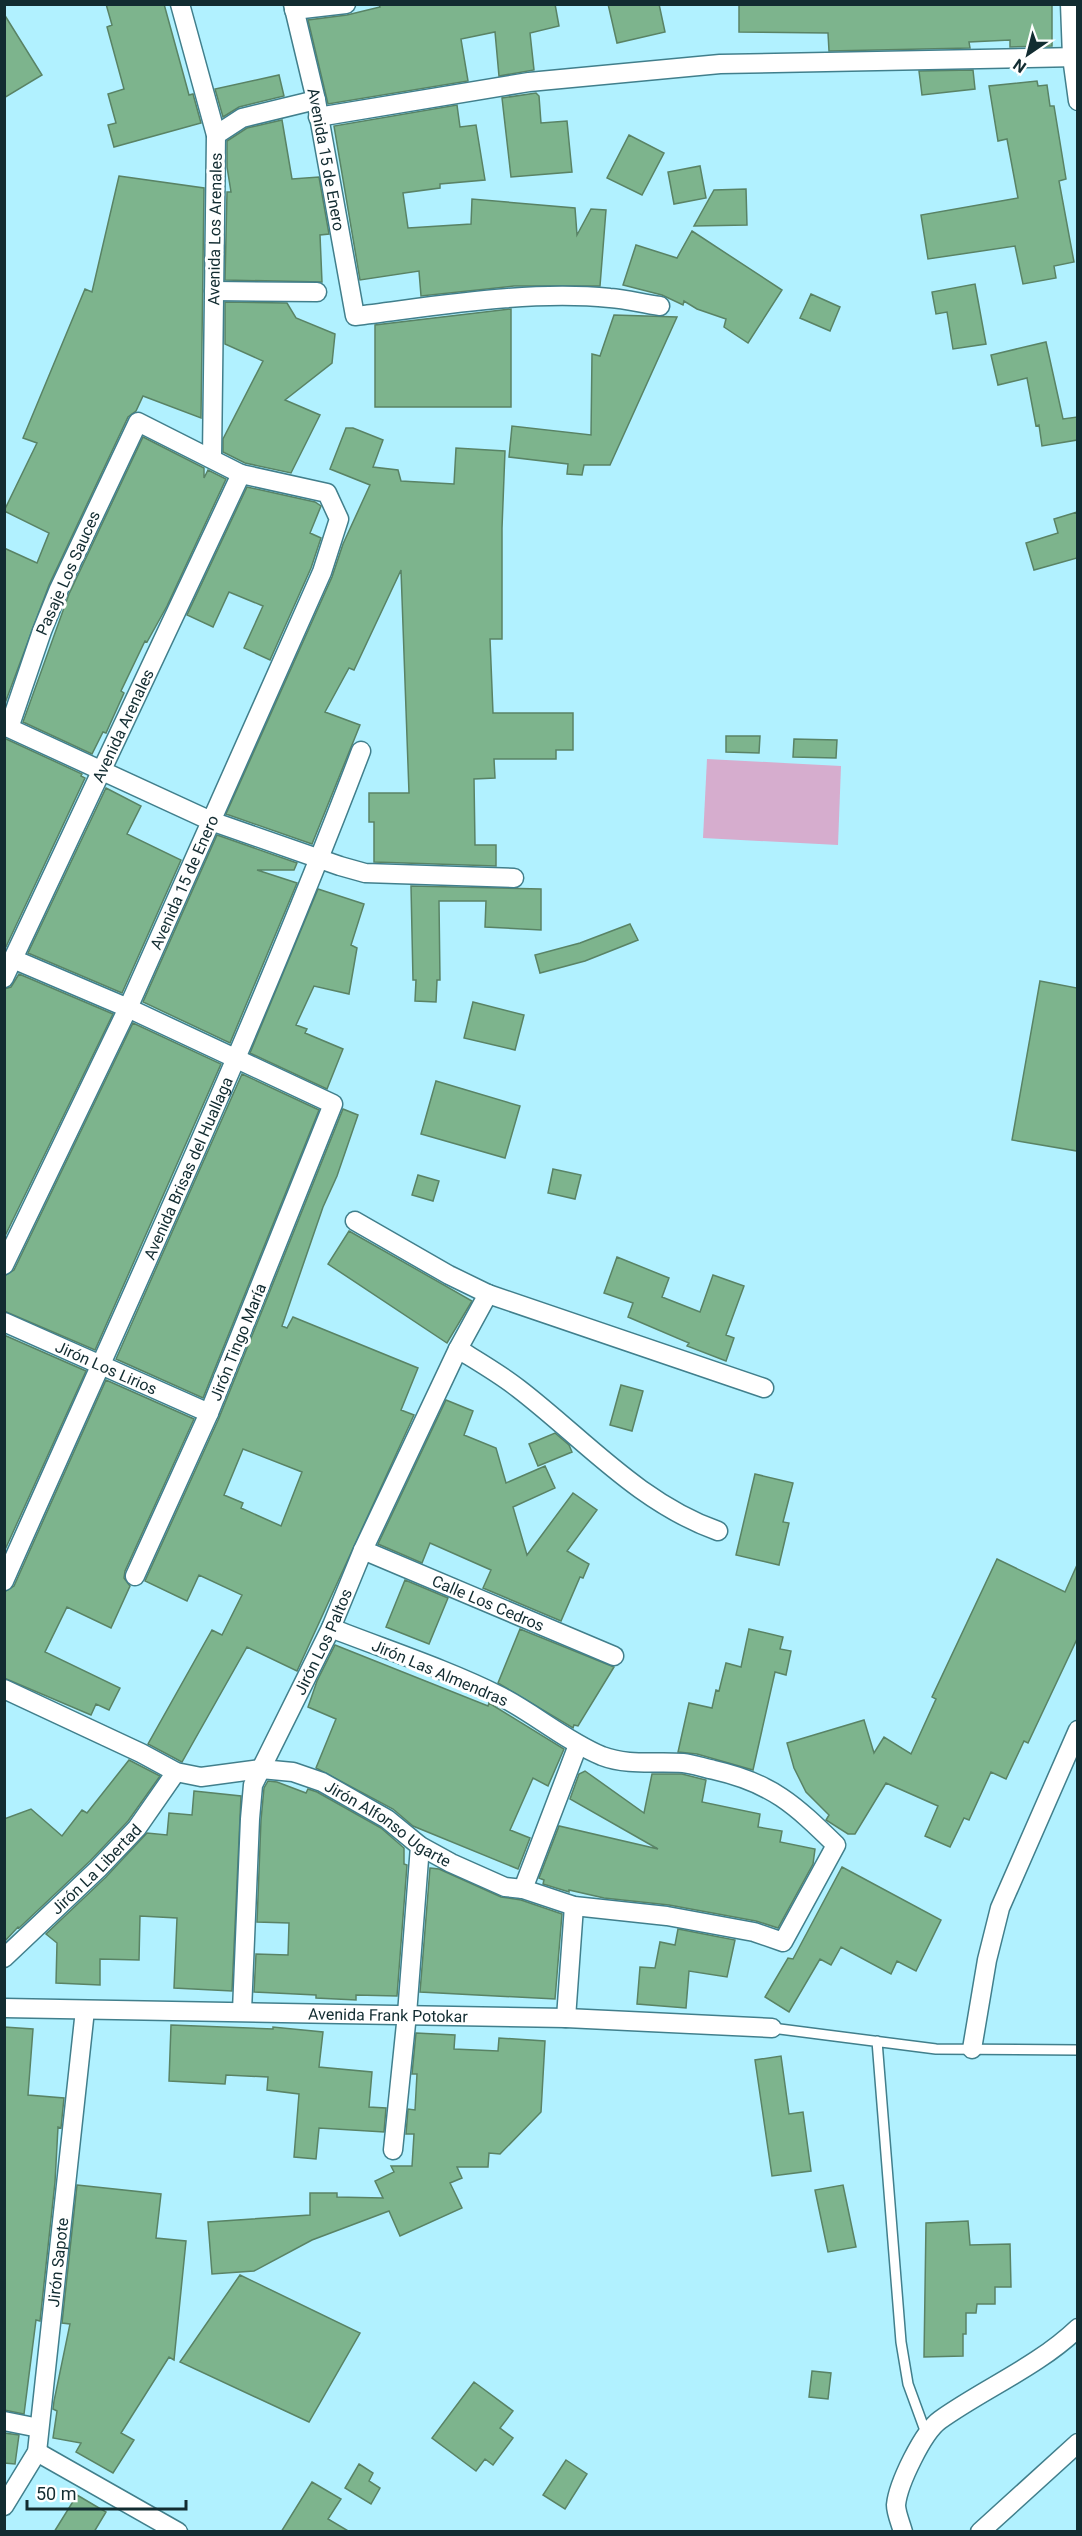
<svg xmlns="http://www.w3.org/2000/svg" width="1082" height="2536" viewBox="0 0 1082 2536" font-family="Roboto,sans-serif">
<rect width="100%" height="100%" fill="#b1f1ff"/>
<!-- green -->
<path fill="#d6adce" d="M707,759l134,7 -3,79 -135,-7z"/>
<!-- building -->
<path fill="#7db48d" stroke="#598365" stroke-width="1.5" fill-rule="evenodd" d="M106,4h58l19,69 6,22 4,-1 8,29 -87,24 -6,-22 8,-2 -8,-29 16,-5 -17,-62 5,-2z
M379,4h176l4,22 -29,7 4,37 -35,6 -4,-44 -34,7 7,42 -140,23 -20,-84 39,-5 33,-8z
M608,4h51l6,28 -48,11z
M739,4h313v42l-42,1v-7l-41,2 1,6 -141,3 -1,-18 -89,-1z
M4,14l38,61 -38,23z
M973,70l2,19 -53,6 -3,-24z
M279,75l5,21 -45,11 -16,10 -8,-28z
M1037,81l1,5 9,-1 3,21h4l12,73 -7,2 15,81 -20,4 2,12 -33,6 -8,-38 -87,13 -7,-44 97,-17 -11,-59 -9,2 -9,-55z
M536,93l3,3 2,27 26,-2 5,51 -61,5 -9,-79z
M457,105l3,22 16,-2 9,55 -45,4v4l-37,5 5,35 63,-4 1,-25 103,9 2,27 14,-26 15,1 -6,76h-86l-93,10 -2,-25 -59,9 -26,-154z
M282,120l10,59 27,-2 10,57 -9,1 2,47 -97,-2 2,-88h4l-4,-25v-26l20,-13z
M629,135l35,18 -22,42 -35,-17z
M700,166l6,32 -32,6 -6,-32z
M119,176l85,12 -3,230 -58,-22 -7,15 -8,6 -79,168 -45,121v-158l33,15 12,-30 -45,-22 33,-68 -14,-5 62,-149 7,3z
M746,189l1,36 -53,1 20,-36z
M692,231l90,59 -34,53 -24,-16 2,-8 -29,-10 -13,-8 -1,4 -21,-10 -39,-10 13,-40 41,13z
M975,284l11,60 -33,5 -6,-37 -11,2 -4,-22z
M811,294l29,13 -10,24 -30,-13z
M225,302l62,1 9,15 39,16 -3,29 -47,37 35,15 -29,58 -46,-10 -22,-11v-13l40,-78 -38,-17z
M511,309v98h-136v-82z
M614,315l63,2 -67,148h-26l-2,10 -15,-1 1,-10 -59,-7 3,-31 79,9 1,-81 8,2z
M1046,342l17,77 14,-2v23l-35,6 -3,-21 -3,1 -9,-48 -29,7 -7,-30z
M346,428h7l30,12 -10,27 25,3 3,11 53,3 2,-36 49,3 -3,77v111h-12l3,74h80v37h-17v9h-62l1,19 -21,1 1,66h21v21l-122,-4v-40h-5v-29h40l-8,-223 -47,100 -5,-2 -24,44 35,13 -48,119 -86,-30 106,-237 11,-33 27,-59 -40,-16z
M143,437l61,31v10l4,-8 18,9 -59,127 -20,36 -2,-1 -24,50 3,2 -18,40 -3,-1 -11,22 -69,-32 46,-128z
M247,487l68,15 6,4 -11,27 11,5 -10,30 -41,92 -26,-12 19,-42 -34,-14 -16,35 -26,-12z
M1077,512v46l-43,12 -8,-27 32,-10 -4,-14z
M726,736h34l-1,17 -33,-1z
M4,738l78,36 -1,2 4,2 -81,173z
M794,739l43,1 -1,18 -43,-1z
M106,788l35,18 -14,28 54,26 -59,133 -94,-40z
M217,835l80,28 -3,7h-37l40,13 -67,160 -87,-41z
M411,886l130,3v41l-56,-3 1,-26h-47l1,79h-3l-1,22 -21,-1 1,-21h-3z
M318,889l46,15 -13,41 6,3 -8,46 -35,-8 -18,39 11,4 -2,4 38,16 -16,40 -77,-36z
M630,924l8,16 -53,21 -45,12 -5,-18 45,-12z
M19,974l94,40 -109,224v-249l7,-2z
M1040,981l37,7v163l-65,-11z
M473,1002l51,13 -9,35 -51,-12z
M133,1023l88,41 -126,286 -91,-39v-35l10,-6z
M242,1074l77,36 -116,288 -87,-39z
M436,1081l84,25 -15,52 -84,-24z
M343,1109l15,6 -21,61 -14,31 -41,119 5,2 6,-11 125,51 -17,42 13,5 -117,256 -50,-24 -65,115 -2,-1 -32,-17 64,-114 10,5 20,-40 -43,-20 -12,26 -42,-20 74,-163zM243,1449l59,23 -21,54 -40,-18 2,-5 -19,-8z
M553,1169l28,6 -6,24 -27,-6z
M418,1175l21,6 -6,20 -21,-6z
M349,1231l123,70 -25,42 -119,-79z
M617,1257l52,21 -7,19 38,15 13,-37 31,11 -18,49 8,3 -8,23 -39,-15 2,-3 -61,-26 5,-14 -29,-10z
M4,1335l82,36 -82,181z
M106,1380l88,39 -69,152 -1,7 6,8 -19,42 -44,-21 -22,45 75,36 -11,22 -13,-6 -5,11 -87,-37v-86l10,-6z
M621,1385l22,6 -11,40 -22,-6z
M446,1400l27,11 -9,24 32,13 10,35 39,-17 10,22 -42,19 14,48 46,-62 24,17 -30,41 22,13 -6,14 -3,-1 -19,44 -78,-33 8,-18 -61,-27 -8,20 -44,-19z
M555,1433l14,12 3,7 -34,14 -9,-22z
M755,1474l38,9 -10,39 6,1 -10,42 -43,-10z
M997,1559l68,33 12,-27v74l-49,104 -4,-2 -18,38 -15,-7 -22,48 -5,-2 -14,29 -25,-11 13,-30 -52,-23 -31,51h-7l-22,-14 3,-5 -23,-23 -12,-24 -7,-25 77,-23 10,33 10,-16 27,17 25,-55 -4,-2z
M405,1580l43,18 -19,46 -43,-17z
M520,1629l94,38 -36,59 -4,-1 -1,3 -75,-45z
M749,1629l34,8 -3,12 11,2 -5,24 -11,-3 -22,98 -56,-16 -19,-2 11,-49 23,5 4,-18 3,1 7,-28 15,4z
M335,1645l153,61 1,-3 75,46 -16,37 -15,-8 -23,52 20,8 -12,31 -105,-43 -20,-17 -77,-41 20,-49 -28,-12 9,-26z
M129,1760l31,16 -32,45 -38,40 -71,67 -1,-1 -14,15v-123l27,-10 31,27 20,-26 5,3z
M585,1771l59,42 8,-39h30l24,6 -4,22 58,12 -2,13 24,4 -2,11 35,7 -2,15 -35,64 -22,-7 -87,-16 -65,-7 -35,-8v2l-26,-8 1,-4 -5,-2 20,-52 99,23 -88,-50 9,-25z
M268,1781l9,1 29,11 2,-4 9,3 64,36 23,20v16l3,1 -10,131 -41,-1v5l-40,-2v-3l-62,-3 2,-38 32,1 1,-32 -32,-1 4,-102 3,-32z
M194,1791l47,5 -9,195 -58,-3 3,-70 -37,-2 -1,44 -39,-1v26l-44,-2 1,-40 -11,-9 60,-57 41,-44 20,2 2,-22 23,2z
M842,1867l99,53 -25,51 -19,-10 -6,13 -50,-27 -10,18 -11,-6 -31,53 -24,-15 23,-39 5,1z
M430,1868l9,1 62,28 20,3 41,14 -7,85 -135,-7z
M678,1929l57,11 -8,37 -38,-6 -3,37 -49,-4 3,-37 15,1 5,-26 15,3z
M171,2025l102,4v-2l50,5 -4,35 53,5 -3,35 17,1 -2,24 -65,-4 -3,31 -22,-2 5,-63 -32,-4 1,-13 -42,-2 -1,9 -56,-3z
M4,2027l29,2 -5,66 36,3 -3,30 -3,-1 -3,55 -15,139 -4,-1 -12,94 -20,-4z
M416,2033l39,2 -1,14 44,2 1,-13 46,3 -4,71 -41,42 -11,-1 -1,14h-31l5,11 -12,5 12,25 -62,28 -11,-25 -77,29 -58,31 -42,3 -4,-52 102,-7v-22h27v4l46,1 -8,-17 19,-9 -3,-6h21l2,-32h-8l2,-25 7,1 2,-36h-5z
M781,2056l8,58 14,-2 8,59 -39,5 -17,-116z
M77,2185l84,9 -5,44 30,3 -12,119 -5,-3 -48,76 13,7 -21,33 -37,-21 5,-9 -28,-5 4,-27 -4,-2 1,-8 16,-77 -8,-1z
M843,2185l13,62 -28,5 -13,-62z
M968,2221l2,24 40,-1 1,43h-16v17h-18l-1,9h-10v21h-3v22l-39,1 2,-134z
M240,2275l120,58 -51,89 -129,-60z
M812,2371l19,2 -3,26 -19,-2z
M474,2382l39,29 -13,17 13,10 -20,27 -8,-6 -9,12 -44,-33z
M4,2433l15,2 -4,29 -11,-1z
M566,2460l21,14 -22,35 -22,-14z
M359,2464l14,9 -4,8 11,7 -9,16 -26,-16z
M312,2482l29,17 -13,20 22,13h-69z
M77,2495l29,17 -12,20h-40z"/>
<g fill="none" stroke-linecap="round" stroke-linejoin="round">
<defs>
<path id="service" d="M772,2028l164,21 142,1
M877,2041l24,301 7,42 19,52"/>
<g id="minor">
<path d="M180,4l36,131 -4,323"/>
<path id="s1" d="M293,4l23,96 39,216c82,-10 172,-26 255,-18 17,1 33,6 50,8"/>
<path d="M1070,4l2,53 6,44"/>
<path d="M294,10l52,-6"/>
<path d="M318,117l211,-35 191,-18 358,-7"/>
<path d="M216,135l26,-17 74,-18"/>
<path d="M214,291l103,1"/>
<path d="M13,959l115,49 205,96 -124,309 -74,163"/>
<path id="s2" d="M4,978l237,-504"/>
<path d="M355,1221l94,54 39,19 276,94"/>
<path id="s3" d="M4,1265l124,-257 194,-436 17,-53 -12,-26 -86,-19 -103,-52 -79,167 -17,42 -33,97 202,93 129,45 25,7 149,5"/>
<path id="s4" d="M4,1322l205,91"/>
<path d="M458,1349c21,13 42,25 61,40 65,50 120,114 199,142"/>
<path id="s5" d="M363,1550l251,106"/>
<path id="s6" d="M4,1581c122,-275 250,-549 357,-830"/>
<path id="s7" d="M4,1689l137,64 35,19 25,5 60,-8 32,3 29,10 65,37 33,27 31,17 54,24 18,2 51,17 93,10 87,16 29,10 53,-97c-41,-40 -64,-62 -122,-75 -10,-2 -21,-6 -31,-7 -27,-2 -55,3 -81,-7 -36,-15 -67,-42 -102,-60 -54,-27 -113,-46 -169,-68"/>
<path d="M523,1889l55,-144"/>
<path id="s8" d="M4,1958l94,-89 39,-41 39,-56"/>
<path id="s9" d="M4,2008l562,10 206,10"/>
<path id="s10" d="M242,2011l8,-192 3,-34 78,-157 32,-78 95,-201 30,-55"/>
<path d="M566,2018l8,-112"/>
<path d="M972,2049l15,-89 13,-52 78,-178"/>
<path d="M393,2150l14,-136 13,-168"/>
<path d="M4,2421l35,7"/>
<path d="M37,2452l141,80"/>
<path id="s11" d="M4,2506l33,-54 48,-442"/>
<path d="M903,2532c-2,-8 -7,-19 -7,-27 2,-21 27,-73 44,-85 45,-32 97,-53 138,-92"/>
<path d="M980,2532l98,-89"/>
</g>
</defs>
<!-- service casing -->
<use href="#service" stroke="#417f8c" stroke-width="12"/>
<!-- minor casing -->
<use href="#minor" stroke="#417f8c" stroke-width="21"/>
<!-- service -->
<use href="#service" stroke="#fff" stroke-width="9"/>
<!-- minor -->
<use href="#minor" stroke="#fff" stroke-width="18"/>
</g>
<g text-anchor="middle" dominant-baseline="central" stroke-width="6" stroke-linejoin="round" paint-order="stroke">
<!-- street labels -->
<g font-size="16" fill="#122c31" stroke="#fff">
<text stroke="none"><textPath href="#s1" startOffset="159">Avenida 15 de Enero</textPath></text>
<text transform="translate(215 229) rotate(-89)">Avenida Los Arenales</text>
<text transform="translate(68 573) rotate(-66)">Pasaje Los Sauces</text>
<text stroke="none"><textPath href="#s2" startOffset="279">Avenida Arenales</textPath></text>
<text stroke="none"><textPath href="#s3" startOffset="423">Avenida 15 de Enero</textPath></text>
<text stroke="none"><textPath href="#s6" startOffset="452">Avenida Brisas del Huallaga</textPath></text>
<text transform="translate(238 1342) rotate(-68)">Jirón Tingo María</text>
<text stroke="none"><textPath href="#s4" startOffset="112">Jirón Los Lirios</textPath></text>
<text stroke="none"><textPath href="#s5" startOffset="136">Calle Los Cedros</textPath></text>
<text stroke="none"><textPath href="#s10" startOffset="386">Jirón Los Paltos</textPath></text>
<text transform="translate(440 1673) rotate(23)">Jirón Las Almendras</text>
<text stroke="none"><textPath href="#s7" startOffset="418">Jirón Alfonso Ugarte</textPath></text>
<text stroke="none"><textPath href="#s8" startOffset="128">Jirón La Libertad</textPath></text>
<text stroke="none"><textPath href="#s9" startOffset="384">Avenida Frank Potokar</textPath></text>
<text stroke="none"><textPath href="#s11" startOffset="254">Jirón Sapote</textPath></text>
</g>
</g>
<!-- border -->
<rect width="1082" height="2536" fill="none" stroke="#122c31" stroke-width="12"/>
<!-- north arrow -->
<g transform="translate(1028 54) rotate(215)" stroke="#ffffff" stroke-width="4.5" paint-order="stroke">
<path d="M0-4.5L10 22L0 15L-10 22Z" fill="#122c31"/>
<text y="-9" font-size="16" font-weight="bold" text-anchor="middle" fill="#122c31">N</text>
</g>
<!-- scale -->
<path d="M27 2500v9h159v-9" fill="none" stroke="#122c31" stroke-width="3"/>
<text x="36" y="2500" font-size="18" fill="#122c31" stroke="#ffffff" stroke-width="4.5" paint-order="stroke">50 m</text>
</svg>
